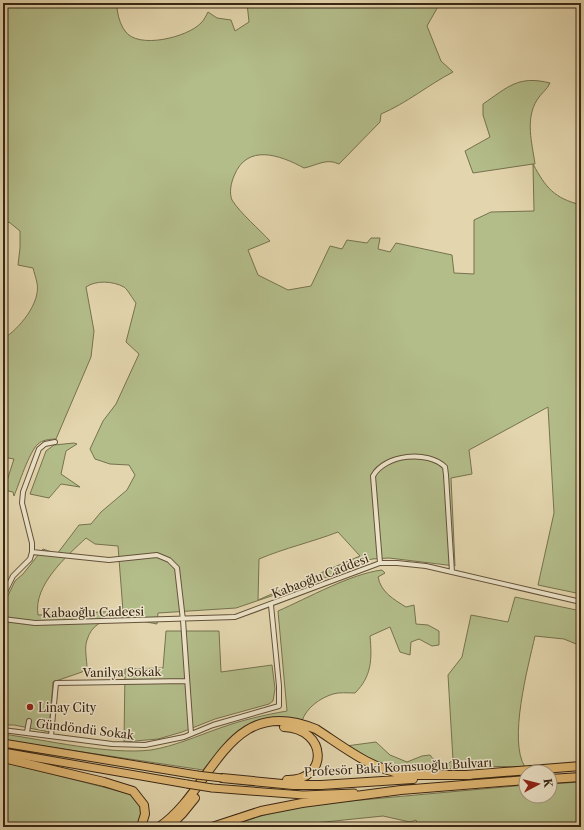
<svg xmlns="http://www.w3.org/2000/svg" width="584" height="830" viewBox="0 0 584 830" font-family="'Libre Caslon Text',serif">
<rect width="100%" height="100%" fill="#e3d5ad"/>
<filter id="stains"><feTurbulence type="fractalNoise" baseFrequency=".005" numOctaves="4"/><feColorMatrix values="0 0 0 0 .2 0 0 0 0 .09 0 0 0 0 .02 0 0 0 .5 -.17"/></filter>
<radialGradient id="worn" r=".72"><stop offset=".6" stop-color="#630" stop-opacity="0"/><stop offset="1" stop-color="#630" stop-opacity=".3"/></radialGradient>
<!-- green -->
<path fill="#b3bd8a" stroke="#76724f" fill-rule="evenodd" d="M3,3h97l17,5c1,8 3,16 8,23 13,19 63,6 76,-8 3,-3 5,-7 7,-11l9,6 14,2 4,11 14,-9 -2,-19h193l-13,23 14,35 12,11c-25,13 -46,31 -72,42l-1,8 -41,42c-13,-6 -21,1 -35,4 -24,-13 -57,-25 -70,8 -3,7 -5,17 -2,24 8,13 28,30 38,41l-22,9 10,25 30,15 23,-4 19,-40 12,3 5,-9 20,3 4,-5h9l-2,11 12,3 6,-9 56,12 2,18 20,1v-54l17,-8 43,-1 -1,-47 -60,9 -8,-22 25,-14 -7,-22v-11c25,-17 35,-29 67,-21 -3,7 -9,10 -13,17 -12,19 -5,43 -2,64h-2c13,24 21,34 48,41v389l-43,-9 16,-72 -6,-106 -79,43 3,24 -21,4 4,88 -66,-8 -17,1 -36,15 -100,34 -78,5 -1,11c-23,-4 -61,-15 -70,16 -3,8 0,20 0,28l-5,4 -29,10 -4,50 -35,-7h-11v-119l12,-25 8,-7 20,-25 14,5 22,-29 12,-1 10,-12 26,-22 8,-15 -6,-10 -19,-1 -15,-5 -5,-10 13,-28 13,-17 23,-50 -13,-12 10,-39c-4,-5 -8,-13 -12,-16 -11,-6 -28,-7 -38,0l8,44 -3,26 -35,82c-6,0 -14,1 -18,5 -9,8 -19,40 -24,52l-1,-4 -9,-2 10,-31 -11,-2v-118c16,-10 38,-36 34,-56 -1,-5 -3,-11 -4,-15l-15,-3 2,-17v-17l-11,-9 -6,5zM338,532l22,24 -102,44 1,-41c26,-11 53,-17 79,-27zM86,538l9,6 23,2 5,65 -85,4c-5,-30 29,-59 48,-77z
M74,443l3,1 -11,7 -5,23 19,13 -19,-3 -12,14 -19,-4 16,-43 8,-6z
M382,570l3,3 -7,4c3,15 15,22 28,30l8,-2 2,19 12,1 11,6v14l-7,1 -13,-7 -8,3 -1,13 -10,-3 -10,-25 -20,9c2,23 2,40 -15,57 -7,0 -16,-1 -22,1 -13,4 -27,14 -31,27l-14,-3 -46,11 -14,11 -25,30 -200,-30v-6c43,6 106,21 148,16 24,-4 46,-14 69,-22 22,-8 44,-13 67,-17l-9,-100c30,-13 72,-37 104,-41z
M515,597l66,14v35l-17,-7 -29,-3c-7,31 -27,105 -10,131l-52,-1 -37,4h-29l-29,-7 -32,-17 30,-4 14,13 17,7 15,-6 8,-1 4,5 12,5 7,-5 -5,-85 14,-18 9,-42 37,7z
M166,631h53l2,41 51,-7 3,24 -2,12 -4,3 -54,15 -33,13 -24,7 -34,3 1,-73 38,-1z
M3,762l124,31c17,8 15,18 12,34h-136z
M581,782v45h-163l-2,-7 -6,2 -27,-6 -88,9 -71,2 44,-13 49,-10 209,-19v11h24v-12z"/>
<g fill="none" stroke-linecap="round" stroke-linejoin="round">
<defs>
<path id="street" d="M32,552l77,8 48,-5 12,5 8,8 6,52 8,114
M380,563l-7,-87c12,-22 55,-26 72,-9l1,8 6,97
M3,596l10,-20 17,-17 2,-7v-9l-10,-40 1,-11 16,-43 6,-5 10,-2
M3,619l32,4 200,-6 145,-54h17l29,3 155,36
M3,730l109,14 33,1 39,-8 29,-12 66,-19v-20l-8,-81
M27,732l2,-11
M51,736l5,-53 131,-2"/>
<path id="primary" d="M3,743l194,32
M3,752l184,32
M212,788l91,7 51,-2"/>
<path id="highway" d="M284,727c44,2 45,54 3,53
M3,758l101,24 29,9 11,14 1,9 -4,13
M466,775l115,-9
M222,778l71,7h28l92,-6
M550,779l31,-2
M159,827c55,-37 67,-135 157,-98 32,21 53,39 91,46h64
M169,827l13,-13 13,-16
M212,827l49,-16 41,-8 99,-13 125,-10"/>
</defs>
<!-- street casing -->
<use href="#street" stroke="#64523a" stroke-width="6"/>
<!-- primary casing -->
<use href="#primary" stroke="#3a2714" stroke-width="9"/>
<!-- highway casing -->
<use href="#highway" stroke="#3a2714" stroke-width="10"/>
<!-- street -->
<use href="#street" stroke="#ede4ca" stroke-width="4"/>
<!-- primary -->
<use href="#primary" stroke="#e2ba76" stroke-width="7"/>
<!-- highway -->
<use href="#highway" stroke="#e2ba76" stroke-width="8"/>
<defs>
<path id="primary-bridge" d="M197,775l25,3
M187,784l25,4"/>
</defs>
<!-- primary-bridge casing -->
<use href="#primary-bridge" stroke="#3a2714" stroke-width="9" stroke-linecap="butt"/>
<!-- primary-bridge -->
<use href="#primary-bridge" stroke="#e2ba76" stroke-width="7"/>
</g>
<!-- markers -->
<circle fill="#8f2418" stroke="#ede4ca" stroke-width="1.5" cx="30" cy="707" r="4"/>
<g text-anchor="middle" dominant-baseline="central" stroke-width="3" stroke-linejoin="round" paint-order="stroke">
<!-- street labels -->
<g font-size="12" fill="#3a2714" stroke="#ede4ca">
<text transform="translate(320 576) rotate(-21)">Kabaoğlu Caddesi</text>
<text transform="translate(93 612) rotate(-1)">Kabaoğlu Cadeesi</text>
<text transform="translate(122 672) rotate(-1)">Vanilya Sokak</text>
<text transform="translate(85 729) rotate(7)">Gündöndü Sokak</text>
<text transform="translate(398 767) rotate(-3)">Profesör Baki Komsuoğlu Bulvarı</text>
</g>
<!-- poi labels -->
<g font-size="12" fill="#3a2714" stroke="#ede4ca" text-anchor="start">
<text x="38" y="707">Linay City</text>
</g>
</g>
<!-- margin -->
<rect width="584" height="830" fill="none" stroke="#e3d5ad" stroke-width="16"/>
<rect x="4" y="4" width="576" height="822" fill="none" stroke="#3a2714" stroke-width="2"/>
<rect x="8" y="8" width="568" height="814" fill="none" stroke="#3a2714"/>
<!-- north arrow -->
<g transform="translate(538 784) rotate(83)"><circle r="19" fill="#ede4ca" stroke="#a59881"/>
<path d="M0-3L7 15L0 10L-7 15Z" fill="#8f2418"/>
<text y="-6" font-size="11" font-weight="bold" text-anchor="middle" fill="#3a2714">K</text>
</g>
<rect width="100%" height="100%" filter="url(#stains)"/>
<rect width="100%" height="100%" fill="url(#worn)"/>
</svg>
